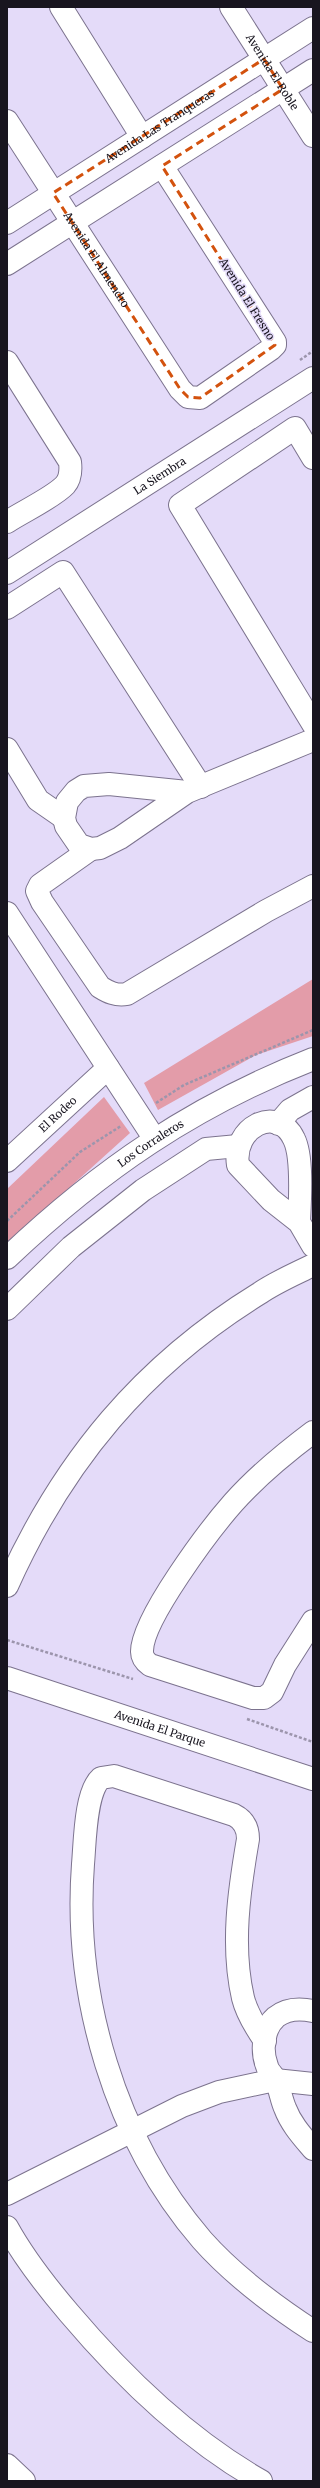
<svg xmlns="http://www.w3.org/2000/svg" width="320" height="2488" viewBox="0 0 320 2488" font-family="Merriweather,serif">
<rect width="100%" height="100%" fill="#e4dbf9"/>
<!-- green -->
<path fill="#e39ca9" d="M313,979v57l-57,19 -98,55 -14,-27z
M104,1097l26,36 -123,111v-55z"/>
<g fill="none" stroke-linecap="round" stroke-linejoin="round">
<defs>
<g id="minor">
<path d="M61,7l81,130"/>
<path id="s1" d="M231,7l82,129"/>
<path id="s2" d="M7,121l173,268 8,8 12,1 71,-49 4,-4v-3l-113,-176"/>
<path id="s3" d="M7,223l306,-195"/>
<path d="M7,264l306,-194"/>
<path d="M7,362l63,100c1,8 1,16 -5,23 -11,12 -43,27 -58,37"/>
<path d="M313,458l-18,-30 -115,77 133,219"/>
<path id="s4" d="M7,573l306,-195"/>
<path d="M7,608l56,-36 138,215"/>
<path d="M7,749l31,51 26,18"/>
<path d="M187,792l-78,-8 -25,2 -8,5 -9,11 -3,16 2,8 13,19 12,4 9,-1 20,-10 67,-46 126,-52"/>
<path d="M91,849l-51,36 -3,6 5,11 58,85c8,5 16,9 27,7l139,-83 47,-25"/>
<path d="M7,913l147,225"/>
<path d="M278,1124l12,-14 23,-13"/>
<path id="s5" d="M7,1161l101,-93"/>
<path d="M299,1222c1,-21 4,-65 -5,-83 -17,-36 -62,-11 -56,26l33,35 28,22 14,24"/>
<path id="s6" d="M7,1258c94,-89 186,-152 306,-199"/>
<path d="M7,1309l64,-62 72,-57 63,-41 32,-3"/>
<path d="M313,1432c-28,21 -56,44 -80,71 -22,25 -92,117 -91,149 0,6 4,10 8,13l103,33h11l8,-6 13,-27 28,-44"/>
<path d="M7,1586c56,-125 136,-221 253,-293 16,-11 35,-19 53,-28"/>
<path id="s7" d="M7,1678l306,101"/>
<path d="M313,2011c-14,-3 -27,-2 -37,6 -13,11 -15,34 -9,49 1,5 6,9 8,13 5,9 6,20 10,29 6,16 17,28 28,41"/>
<path d="M265,2041c-9,-13 -18,-27 -22,-43 -12,-52 -4,-107 5,-159 0,-11 -4,-19 -14,-24l-120,-39 -13,2c-16,14 -16,65 -18,86 -10,132 32,275 119,376 32,36 71,65 111,91"/>
<path d="M7,2194l175,-88 37,-14 56,-12 38,4"/>
<path d="M7,2227c17,31 39,59 62,86 55,65 118,126 192,168"/>
<path d="M7,2465l17,16"/>
</g>
</defs>
<!-- minor casing -->
<use href="#minor" stroke="#7c738e" stroke-width="24"/>
<!-- path -->
<path stroke="#9c95ac" stroke-width="2.5" stroke-dasharray="3 2" stroke-linecap="butt" d="M300,360l13,-9
M156,1103l28,-18 129,-55
M7,1221l73,-69 41,-26
M7,1640l126,39
M247,1719l66,23"/>
<!-- minor -->
<use href="#minor" stroke="#fff" stroke-width="22"/>
</g>
<!-- marked area -->
<path fill="none" stroke="#d3520e" stroke-width="3" stroke-dasharray="8 5" stroke-linejoin="round" d="M264,59l19,30 -121,77 113,179 -75,53 -12,-1 -8,-8 -127,-196z"/>
<g text-anchor="middle" dominant-baseline="central" stroke-width="3" stroke-linejoin="round" paint-order="stroke">
<!-- street labels -->
<g font-size="11" fill="#18151f" stroke="#e4dbf9">
<text stroke="none"><textPath href="#s1" startOffset="77">Avenida El Roble</textPath></text>
<text stroke="none"><textPath href="#s3" startOffset="181">Avenida Las Tranqueras</textPath></text>
<text stroke="none"><textPath href="#s2" startOffset="165">Avenida El Almendro</textPath></text>
<text transform="translate(247 299) rotate(58)">Avenida El Fresno</text>
<text stroke="none"><textPath href="#s4" startOffset="181">La Siembra</textPath></text>
<text stroke="none"><textPath href="#s5" startOffset="69">El Rodeo</textPath></text>
<text stroke="none"><textPath href="#s6" startOffset="184">Los Corraleros</textPath></text>
<text stroke="none"><textPath href="#s7" startOffset="161">Avenida El Parque</textPath></text>
</g>
</g>
<!-- border -->
<rect width="320" height="2488" fill="none" stroke="#18151f" stroke-width="16"/>
</svg>
